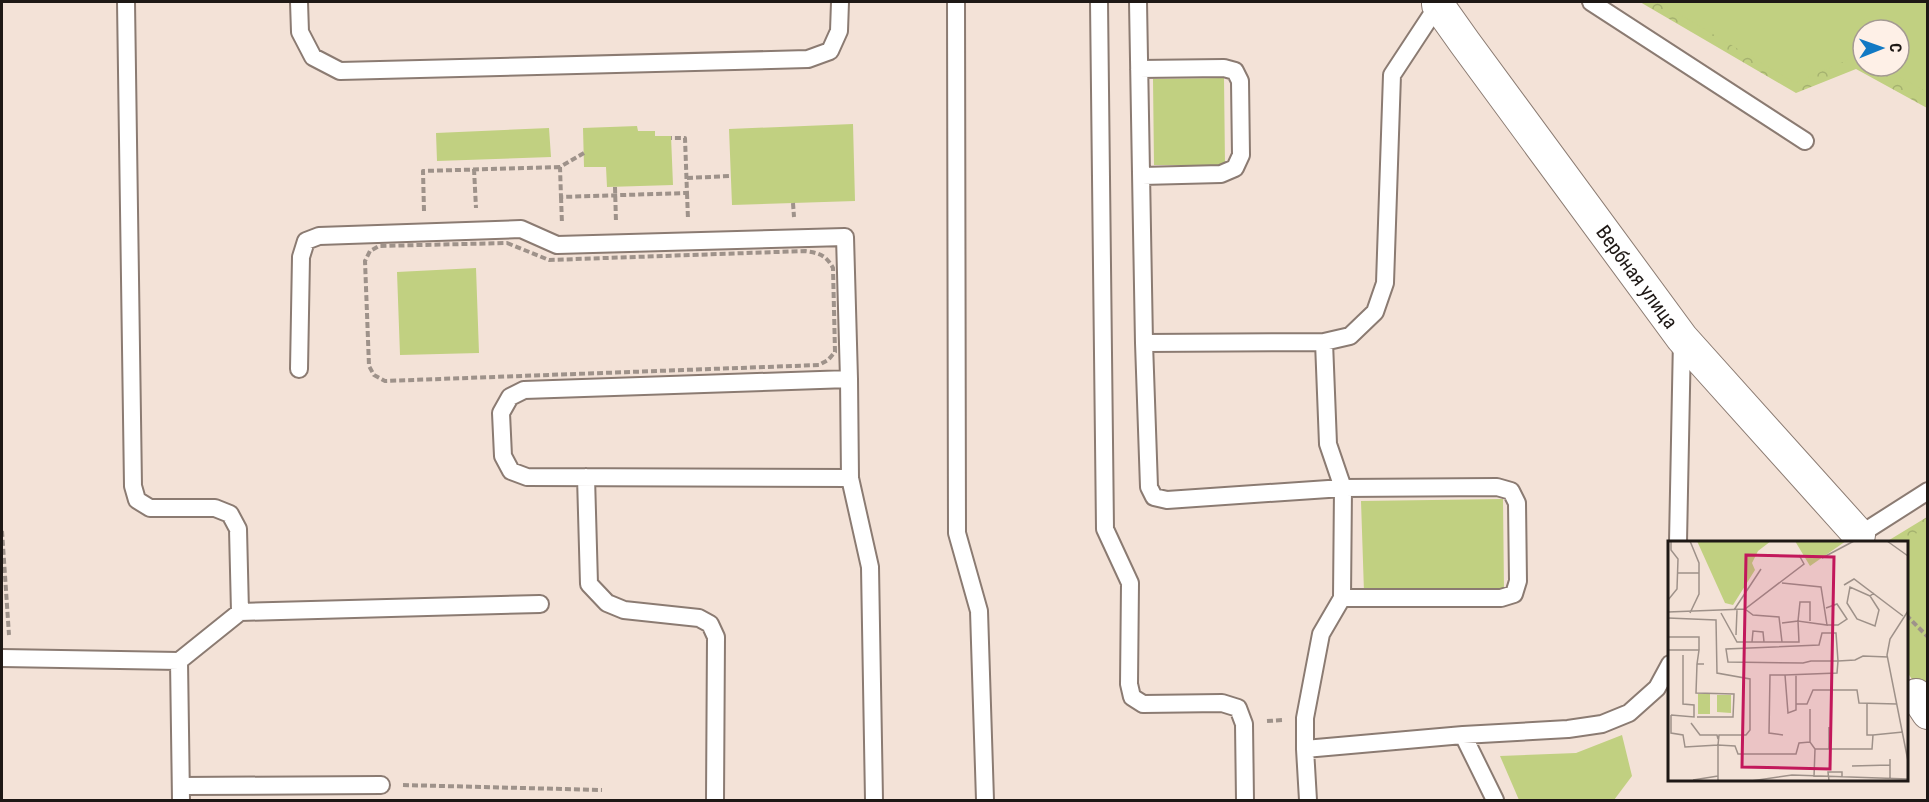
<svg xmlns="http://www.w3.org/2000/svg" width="1929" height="802" viewBox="0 0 1929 802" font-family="'Roboto Condensed',sans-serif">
<defs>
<pattern id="forest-crowns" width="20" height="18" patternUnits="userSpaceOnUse" patternTransform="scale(1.5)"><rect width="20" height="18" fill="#c1d081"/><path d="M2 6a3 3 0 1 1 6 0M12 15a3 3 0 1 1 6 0" fill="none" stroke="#a5b26f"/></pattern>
</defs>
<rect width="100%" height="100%" fill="#f3e2d7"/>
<!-- forest -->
<path fill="url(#forest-crowns)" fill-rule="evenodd" d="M1640,2h287v106l-71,-39 -60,24zM1863,30h36v36h-36z
M1927,517v100l-21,-75h-20z"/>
<!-- park -->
<path fill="#c1d081" d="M1659,2h268v90l-48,-26h20v-36h-36v27l-4,-2 -64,28z
M1224,78l1,87h-71l-1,-86z
M853,124l2,77 -123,4 -3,-76z
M637,126l1,5h17v5h16l2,49 -66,2 -1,-20h-22l-1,-39z
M549,128l2,29 -114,4 -1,-28z
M476,268l3,85 -79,2 -3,-83z
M1503,499l1,90 -140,3 -3,-91z
M1927,527v174l-20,-29 -1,-130h-4z
M1622,735l10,41 -18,24h-95l-19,-44 76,-3z"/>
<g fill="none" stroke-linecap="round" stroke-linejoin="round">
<defs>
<path id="lane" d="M299,2l1,30 13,25 27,14 468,-12 22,-8 9,-20 1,-29
M956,2l1,531 22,78 6,189
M1099,2l6,527 25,54 -1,101 3,13 11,7 79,-1 16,5 6,16 1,76
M1138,2l6,341 180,-1 26,-6 25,-24 10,-29 7,-208 46,-70
M1591,2l214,139
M1139,69l85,-1 11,3 5,10 1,74 -6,13 -14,6 -79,2
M1324,342l4,102 15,44 154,-1 14,4 6,12 1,78 -4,13 -13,4h-159
M1144,343l5,144 5,10 13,3 176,-12 -1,110 -21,36 -16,84v31l158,-14 105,-6 34,-5 27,-11 28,-25 13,-24
M299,369l2,-112 5,-16 13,-5 202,-7 36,16 288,-8 4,142 -325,11 -14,7 -9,16 2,43 8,15 16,6 323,1
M849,379l1,99 20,89 4,233
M586,477l3,107 18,19 17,7 75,8 11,6 6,13 -1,163
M1859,535l69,-44
M1678,542l4,-203
M240,612l300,-8
M2,658l177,3 61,-49 -2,-83 -8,-15 -15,-6h-65l-13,-8 -4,-14 -7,-484
M179,661l2,139
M1463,735l32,65
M1305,749l3,51
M181,786l200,-1"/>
<g id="street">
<path id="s1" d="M1438,2v3l27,38 217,295 177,197"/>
<path d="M1916,695l12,18"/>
</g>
</defs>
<!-- lane casing -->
<use href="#lane" stroke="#8b7b72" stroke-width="20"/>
<!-- street casing -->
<use href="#street" stroke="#8b7b72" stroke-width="34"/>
<!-- path -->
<path stroke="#9e928a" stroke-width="4" stroke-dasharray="6 3" stroke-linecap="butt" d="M1927,2h1
M584,153l-24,14 1,30 126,-4 -2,-55h-14
M474,169l2,39
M687,178l44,-2
M615,187l1,35
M687,193l1,26
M561,197l1,27
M793,203l1,14
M424,211l-1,-40 137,-4
M507,243l42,17 256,-9c14,2 21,4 28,17l2,84 -7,8 -9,5 -434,16 -11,-6 -5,-9 -4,-105 5,-10 9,-5z
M2,531l7,104
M1906,615l22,22
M1267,721l17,-1
M403,785l199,5"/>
<!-- lane -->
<use href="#lane" stroke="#fff" stroke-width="16"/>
<!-- street -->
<use href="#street" stroke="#fff" stroke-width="32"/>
</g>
<g text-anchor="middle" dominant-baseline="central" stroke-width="6" stroke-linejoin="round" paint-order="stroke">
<!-- street labels -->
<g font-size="20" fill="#1e1815" stroke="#fef0e7">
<text stroke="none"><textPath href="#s1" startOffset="340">Вербная улица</textPath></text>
</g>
</g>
<!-- overview -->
<g transform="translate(1668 541)">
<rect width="240" height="240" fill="#f3e2d7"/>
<path d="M29,0h74l-13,10 -6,12 3,7 -22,35 -8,-2zM127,0h51l-36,25zM30,153h12v20h-12zM49,154h14v18l-14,-1z" fill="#c1d081"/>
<path fill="none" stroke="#9e9189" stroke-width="1.5" d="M22,0l9,22v31l-9,19M219,0l21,15M154,17l32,-17M10,32h21M176,44l10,-6 49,37M202,55l-20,-9 -3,16 10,16 18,7 4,-16 -9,-14 4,-3M0,59l9,-11 1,-30 -7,-9v-9M158,67l11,-4 10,15 -9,6h-11M66,69l27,-41M240,70l-18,28 -3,16 21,106M0,71l77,-3 59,-45 -5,-9M53,72l16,29h45l-3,-25 -26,-2 -8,-6M0,77l48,2 1,53 33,6v51l-4,5h-27l-1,10 -33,2 -2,-12 -12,-2v-18M114,82l16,-2 2,-19h10v19M68,94l1,-25M0,96h31v13M84,101l1,-11 10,1 1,10M114,101h17l-1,-21 29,4 -6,-38 -39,-4M29,123l-1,29 38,1 -1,23h-36M0,126v-17h31l-2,14h7M117,134l52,-2 1,-12 -2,-28h-14l-3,12 -93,4 2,13 75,1 8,-2h27l17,-1 8,-4 25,1M128,163h11l6,-14h44l2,13 38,1M142,168v33M3,174l23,2v-12l-11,-1v-49M23,182l9,12h17l1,4M115,194l-14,-2 1,-58h15l3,38 8,-3v-35M205,194l30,-3M147,208h57l1,-14h-6v-32M161,208v-22M184,225l38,-1M222,237v-19M25,239l25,-4M50,240v-36l17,1 3,8h58l3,-11 11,-1 5,7 -1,28M83,240l41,-6 116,4M161,240l-1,-9h14v5"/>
<path fill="#c2185b" fill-opacity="0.15" stroke="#c2185b" stroke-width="3" d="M78,14l88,2 -4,212 -88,-2z"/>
<rect width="240" height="240" fill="none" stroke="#1e1815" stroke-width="3"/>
</g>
<!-- border -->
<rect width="1929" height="802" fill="none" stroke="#1e1815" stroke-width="6"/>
<!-- north arrow -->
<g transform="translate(1881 48) rotate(89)"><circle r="28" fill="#fef0e7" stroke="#a49a93" stroke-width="1.5"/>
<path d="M0-4.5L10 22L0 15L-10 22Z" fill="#1279c4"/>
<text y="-9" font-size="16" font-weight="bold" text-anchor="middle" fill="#1e1815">С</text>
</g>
</svg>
